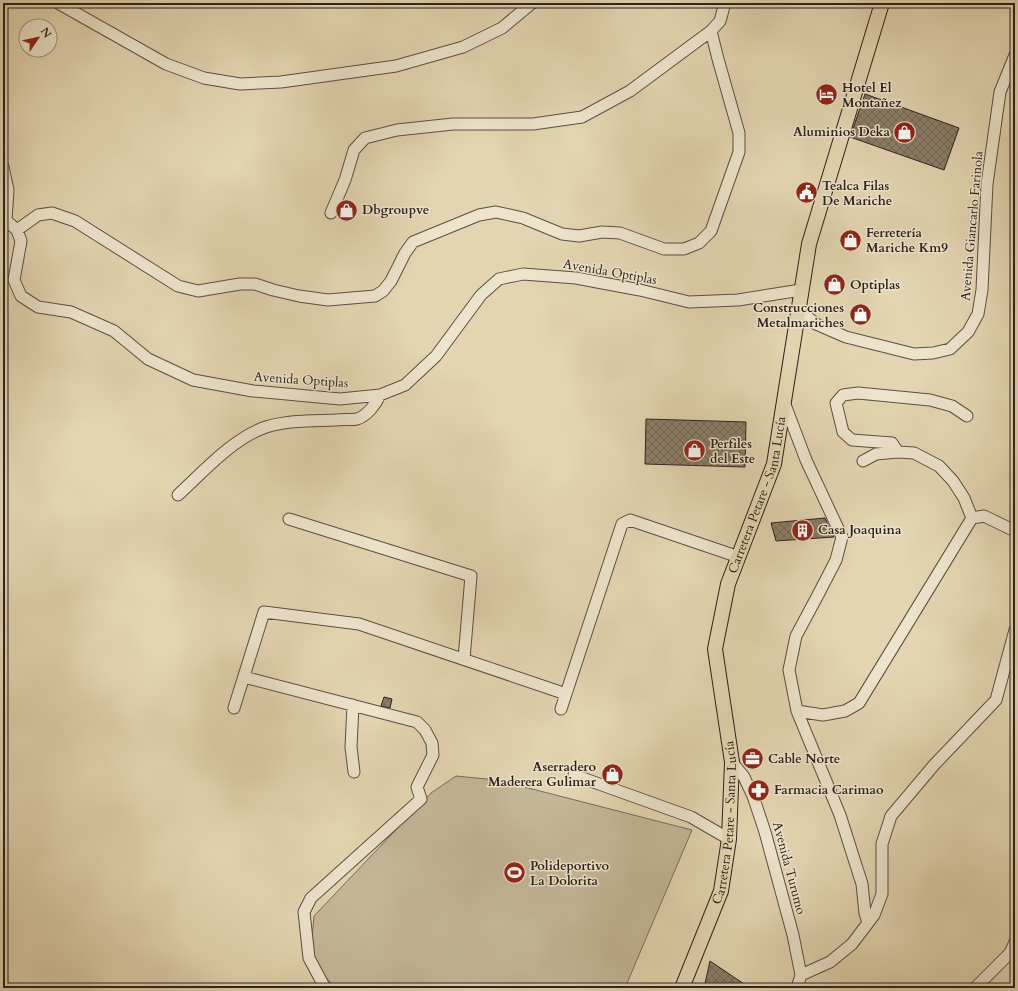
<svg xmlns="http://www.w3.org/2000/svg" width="1018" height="991" viewBox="0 0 1018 991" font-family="Cardo,serif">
<defs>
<pattern id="building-cross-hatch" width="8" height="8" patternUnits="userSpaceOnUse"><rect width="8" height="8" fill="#8b7f69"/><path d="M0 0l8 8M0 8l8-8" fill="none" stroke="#726856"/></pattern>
</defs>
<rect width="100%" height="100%" fill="#e3d5b1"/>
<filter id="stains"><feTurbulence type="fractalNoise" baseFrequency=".005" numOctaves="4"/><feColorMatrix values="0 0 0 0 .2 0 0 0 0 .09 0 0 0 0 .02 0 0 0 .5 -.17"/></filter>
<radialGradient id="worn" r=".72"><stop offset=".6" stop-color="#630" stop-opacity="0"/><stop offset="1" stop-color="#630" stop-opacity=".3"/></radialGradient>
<!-- pitch -->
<path fill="#c4b798" stroke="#786c5a" d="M456,776l41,4 195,50 -67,158h-289l-26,-27 4,-45 117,-123z"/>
<!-- building -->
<path fill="url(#building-cross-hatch)" stroke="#2c221b" d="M865,94l94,34 -15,42 -94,-33z
M646,419l100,3 -1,45 -100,-3z
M825,518l9,19 -58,4 -5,-18z
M384,697l8,2 -2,9 -9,-2z
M710,961l40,27h-46z"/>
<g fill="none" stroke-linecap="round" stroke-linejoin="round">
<defs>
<path id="minor" d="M58,3l108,61 38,14 36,6 41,-2 115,-16 67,-19 39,-19 30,-25
M3,167l5,23 -2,30
M331,213l14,-33 9,-30 11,-12 32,-8 56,-6h80l49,-7 48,-26 81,-60 9,-10 5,-18
M3,218l14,12 4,11 -7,39 7,16 17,11 33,5 43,19 34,28 45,21 60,11 87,8 40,-4 25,-10 31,-29 45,-61 18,-16 24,-5 53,4 64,12 49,12 49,-2 63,-10
M17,230l21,-15 14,-2 23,8 103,65 20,5 42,-7h15l18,6 26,6 29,4 47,-4 8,-5 8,-10 14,-28 8,-11 66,-27 17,-3 27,6 39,16 17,2 23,-4 18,1 44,16h20l15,-6 12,-12 28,-79v-19l-21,-74 -7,-28
M798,309l18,15 30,13 68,17 19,-1 17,-4 18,-17 10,-18 4,-24 5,-106 13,-92 15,-37
M784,402l22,58 36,77 -6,23 -17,33 -23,43 -7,34 8,41 26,4 22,-4 14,-8 113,-185 12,-2 31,15
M898,452l-6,-9 -40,-3 -9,-8 -7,-29 7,-8 15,-2 72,7 22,6 15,10
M863,461l13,-7 22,-2 16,1 25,13 14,15 11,17 8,20
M178,495c25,-23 55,-57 88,-68 23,-7 47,-6 70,-7 6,-1 15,0 21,-1 10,-3 19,-15 23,-24
M289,519l182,57 -7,83
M244,677l173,45 8,8 7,13 1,12 -16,32 4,12 -110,99 -7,14 5,46 16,30
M353,705l-2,42 3,25
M234,708l30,-96 95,12 207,70
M561,709l61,-185 8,-4 109,37
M797,711l43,104 22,69 3,29 3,10
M732,762l12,15 9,19 12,36 28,103 8,40 -4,13
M574,775l117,42 38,22
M801,975l29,-13 22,-18 22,-29 8,-21v-50l9,-28 43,-51 62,-65 19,-70
M975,988l35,-35 5,-11"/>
<g id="major">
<path id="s1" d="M682,988l39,-97 8,-52 3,-77 -17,-113 13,-65 46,-120 35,-220 73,-241"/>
</g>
</defs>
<!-- minor casing -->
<use href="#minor" stroke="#5a4f40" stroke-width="13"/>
<!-- major casing -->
<use href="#major" stroke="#2c221b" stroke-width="16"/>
<!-- minor -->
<use href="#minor" stroke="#ede4cc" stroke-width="11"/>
<!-- major -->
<use href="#major" stroke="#e3d5b1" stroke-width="14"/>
</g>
<!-- icons -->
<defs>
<symbol id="hotel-disc" viewBox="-11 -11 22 22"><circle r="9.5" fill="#8f2418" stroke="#ede4cc"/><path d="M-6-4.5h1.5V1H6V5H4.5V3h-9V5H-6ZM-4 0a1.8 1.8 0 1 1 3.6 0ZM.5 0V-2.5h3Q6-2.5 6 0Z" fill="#fff"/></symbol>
<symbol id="shop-disc" viewBox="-11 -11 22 22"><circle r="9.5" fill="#8f2418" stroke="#ede4cc"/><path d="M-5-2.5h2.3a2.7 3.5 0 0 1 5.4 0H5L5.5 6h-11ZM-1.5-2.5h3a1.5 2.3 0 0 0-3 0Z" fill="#fff"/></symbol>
<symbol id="civic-disc" viewBox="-11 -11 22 22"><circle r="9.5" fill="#8f2418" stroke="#ede4cc"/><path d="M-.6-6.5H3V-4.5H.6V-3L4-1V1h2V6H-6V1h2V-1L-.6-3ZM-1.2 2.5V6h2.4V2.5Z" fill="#fff"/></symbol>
<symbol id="building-disc" viewBox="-11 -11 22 22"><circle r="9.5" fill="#8f2418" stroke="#ede4cc"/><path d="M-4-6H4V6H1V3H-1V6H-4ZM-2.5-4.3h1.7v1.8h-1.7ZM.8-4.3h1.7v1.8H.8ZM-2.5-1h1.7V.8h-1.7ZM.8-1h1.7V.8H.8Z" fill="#fff"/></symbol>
<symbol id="office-disc" viewBox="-11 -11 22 22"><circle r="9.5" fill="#8f2418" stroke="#ede4cc"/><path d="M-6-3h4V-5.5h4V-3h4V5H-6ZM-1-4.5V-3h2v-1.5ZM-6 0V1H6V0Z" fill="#fff"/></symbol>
<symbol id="pharmacy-disc" viewBox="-11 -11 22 22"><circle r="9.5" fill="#8f2418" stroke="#ede4cc"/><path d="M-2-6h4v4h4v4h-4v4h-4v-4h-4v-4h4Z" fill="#fff"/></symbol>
<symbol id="stadium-disc" viewBox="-11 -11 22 22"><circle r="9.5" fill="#8f2418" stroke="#ede4cc"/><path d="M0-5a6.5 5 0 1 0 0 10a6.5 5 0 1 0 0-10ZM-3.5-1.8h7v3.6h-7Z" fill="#fff"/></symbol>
</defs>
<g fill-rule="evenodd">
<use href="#hotel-disc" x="814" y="82" width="25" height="25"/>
<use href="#shop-disc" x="892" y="120" width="25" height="25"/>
<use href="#civic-disc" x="794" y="180" width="25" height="25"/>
<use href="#shop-disc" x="334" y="198" width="25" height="25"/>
<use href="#shop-disc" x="838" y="228" width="25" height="25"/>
<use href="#shop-disc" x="822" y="272" width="25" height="25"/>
<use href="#shop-disc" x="848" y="302" width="25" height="25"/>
<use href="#shop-disc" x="682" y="438" width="25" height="25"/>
<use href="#building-disc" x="790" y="518" width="25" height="25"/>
<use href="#office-disc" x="740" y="746" width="25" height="25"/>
<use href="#shop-disc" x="600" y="762" width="25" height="25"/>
<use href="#pharmacy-disc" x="746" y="778" width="25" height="25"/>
<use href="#stadium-disc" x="502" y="860" width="25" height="25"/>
</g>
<g text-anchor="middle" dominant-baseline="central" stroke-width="3" stroke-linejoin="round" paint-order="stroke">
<!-- poi labels -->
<g font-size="13" font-weight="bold" fill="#2c221b" stroke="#ede4cc" text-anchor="start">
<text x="842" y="88">Hotel El<tspan x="842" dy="15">Montañez</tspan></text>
<text x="890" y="132" text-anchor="end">Aluminios Deka</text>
<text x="822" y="186">Tealca Filas<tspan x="822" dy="15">De Mariche</tspan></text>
<text x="362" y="210">Dbgroupve</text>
<text x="866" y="233">Ferretería<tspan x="866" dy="15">Mariche Km9</tspan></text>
<text x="850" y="285">Optiplas</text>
<text x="844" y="308" text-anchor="end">Construcciones<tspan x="844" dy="15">Metalmariches</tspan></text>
<text x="710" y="444">Perfiles<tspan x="710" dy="15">del Este</tspan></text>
<text x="818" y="530">Casa Joaquina</text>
<text x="768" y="759">Cable Norte</text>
<text x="596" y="767" text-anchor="end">Aserradero<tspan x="596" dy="15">Maderera Gulimar</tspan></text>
<text x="774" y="790">Farmacia Carimao</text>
<text x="530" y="866">Polideportivo<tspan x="530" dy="15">La Dolorita</tspan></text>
</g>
<!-- street labels -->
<g font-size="13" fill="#2c221b" stroke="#ede4cc">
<text transform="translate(972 226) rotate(-85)">Avenida Giancarlo Farinola</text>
<text transform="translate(610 272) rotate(10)">Avenida Optiplas</text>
<text transform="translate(301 380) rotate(4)">Avenida Optiplas</text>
<text stroke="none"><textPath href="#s1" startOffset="509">Carretera Petare - Santa Lucía</textPath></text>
<text stroke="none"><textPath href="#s1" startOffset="173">Carretera Petare - Santa Lucía</textPath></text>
<text transform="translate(789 868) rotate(75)">Avenida Turumo</text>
</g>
</g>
<!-- margin -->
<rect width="1018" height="991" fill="none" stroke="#e3d5b1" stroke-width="16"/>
<rect x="4" y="4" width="1010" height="983" fill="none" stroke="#2c221b" stroke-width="2"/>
<rect x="8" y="8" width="1002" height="975" fill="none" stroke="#2c221b"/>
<!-- north arrow -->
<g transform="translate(38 38) rotate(56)"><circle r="19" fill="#ede4cc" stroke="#a09685"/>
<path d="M0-3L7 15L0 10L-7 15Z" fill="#8f2418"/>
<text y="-6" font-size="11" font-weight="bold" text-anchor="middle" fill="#2c221b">N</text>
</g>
<rect width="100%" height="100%" filter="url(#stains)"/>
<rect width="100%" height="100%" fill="url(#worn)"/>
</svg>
